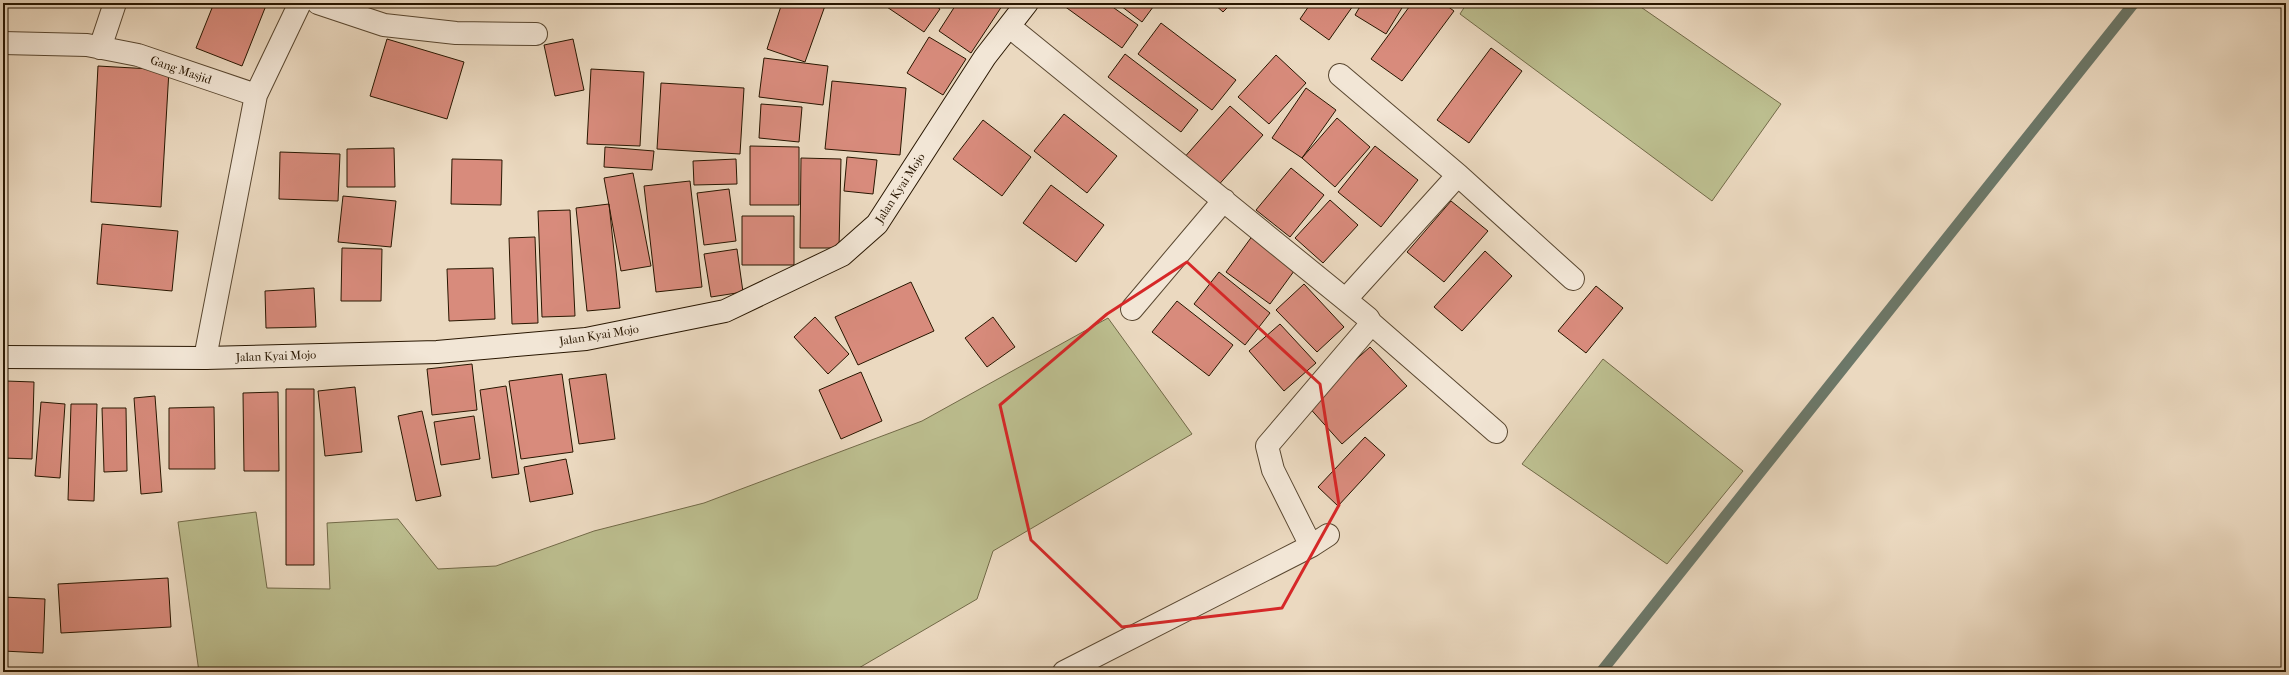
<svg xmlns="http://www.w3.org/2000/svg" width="2289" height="675" viewBox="0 0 2289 675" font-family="'IM FELL French Canon',serif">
<rect width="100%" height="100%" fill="#ebd9c0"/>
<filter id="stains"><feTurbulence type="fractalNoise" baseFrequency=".005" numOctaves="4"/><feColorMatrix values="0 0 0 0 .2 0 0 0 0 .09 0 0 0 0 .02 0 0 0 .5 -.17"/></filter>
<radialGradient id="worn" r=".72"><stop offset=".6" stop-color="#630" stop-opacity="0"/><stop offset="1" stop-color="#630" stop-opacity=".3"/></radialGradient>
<!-- green -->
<path fill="#bcbe8f" stroke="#726a48" d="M1467,3h168l146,101 -69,97 -252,-187z
M1108,318l84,116 -199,117 -16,48 -125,73h-653l-21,-150 78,-10 11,76 63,1 -3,-66 71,-4 40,50 58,-3 98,-35 110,-28 218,-82z
M1603,359l140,112 -76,93 -145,-100z"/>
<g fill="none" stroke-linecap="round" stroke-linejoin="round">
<!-- stream -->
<path stroke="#6c7869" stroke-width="11" d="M1601,672l533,-669"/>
</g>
<!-- building -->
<path fill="#d88b7c" stroke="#281600" d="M64,3h21v3z
M214,3h53l-25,63 -46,-18z
M782,3h44l-21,59 -38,-13z
M881,3h50l9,6 -16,23z
M957,3h47l-33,50 -32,-22z
M1060,3h47l31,22 -16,23z
M1117,3h39l-14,19z
M1213,3h19l-9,9z
M1311,3h44l-26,37 -29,-21z
M1362,3h43l-19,31 -31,-19z
M1412,3h31l11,8 -52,70 -31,-22z
M1161,23l75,57 -24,30 -74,-56z
M929,37l37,22 -23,36 -36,-22z
M387,39l77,23 -17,57 -77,-23z
M573,39l11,51 -29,6 -11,-51z
M1491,48l31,23 -53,72 -32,-23z
M1125,54l73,56 -17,22 -73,-55z
M1276,55l30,28 -37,41 -31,-27z
M764,58l64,8 -5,39 -64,-8z
M98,66l71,4 -8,137 -70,-5z
M591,69l53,3 -4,74 -53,-2z
M832,81l74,7 -6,67 -75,-6z
M661,83l83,5 -4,66 -83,-5z
M1306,88l30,22 -34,48 -30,-20z
M761,104l41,3 -3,35 -40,-4z
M1230,106l33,29 -48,54 -33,-29z
M1064,114l53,42 -30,37 -53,-42z
M1337,118l33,29 -35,40 -33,-29z
M983,120l48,37 -29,39 -49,-37z
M750,146l49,1v58h-49z
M1375,146l43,34 -37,47 -43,-35z
M605,147l49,4 -2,19 -48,-3z
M394,148l1,39h-48v-38z
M280,152l60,2 -2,47 -59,-2z
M847,157l30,3 -4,34 -29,-3z
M801,158l40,1 -2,89h-39z
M452,159l50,1 -1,45 -50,-1z
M736,159l1,25 -43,1 -1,-24z
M1291,168l33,27 -34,42 -34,-27z
M633,173l18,93 -30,5 -17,-93z
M690,181l12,106 -46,5 -12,-106z
M1051,185l53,40 -28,37 -53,-39z
M729,189l7,52 -32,4 -7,-52z
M343,196l53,5 -5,46 -53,-5z
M1330,200l28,25 -35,38 -28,-25z
M1451,201l37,30 -44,51 -37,-30z
M609,204l11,104 -33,3 -11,-103z
M570,210l5,106 -33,1 -4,-106z
M742,216h52v49h-52z
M102,224l76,7 -6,60 -75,-7z
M1253,235l44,32 -27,37 -44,-32z
M535,237l3,86 -26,1 -3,-86z
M342,248l40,1 -1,52h-40z
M737,249l6,43 -32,5 -7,-43z
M1485,251l27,25 -50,55 -28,-24z
M493,268l2,51 -46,2 -2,-52z
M1219,272l51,41 -25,32 -51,-41z
M911,282l23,49 -76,34 -23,-48z
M1304,284l40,43 -27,25 -41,-42z
M1596,286l27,22 -37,45 -28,-22z
M314,288l2,39 -50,1 -1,-37z
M1177,301l56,44 -24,31 -57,-44z
M815,317l34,37 -21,20 -34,-37z
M993,317l22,30 -28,20 -22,-29z
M1280,324l36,39 -32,28 -35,-40z
M1370,347l37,39 -65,58 -36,-40z
M472,364l5,46 -45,5 -5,-46z
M861,372l21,49 -41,18 -22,-49z
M562,374l11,78 -52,7 -12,-78z
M606,374l9,65 -36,5 -10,-65z
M6,381l28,1 -2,77 -29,-1z
M506,386l13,88 -27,4 -12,-88z
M355,387l7,65 -37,4 -7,-65z
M286,389h28v176h-28z
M278,392l1,79h-35l-1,-78z
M155,396l7,96 -21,2 -7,-96z
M41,402l24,2 -5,74 -25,-2z
M71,404h26l-3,97 -26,-1z
M214,407l1,62h-46v-61z
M102,408h24l1,63 -23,1z
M422,411l19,85 -25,5 -18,-85z
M474,416l6,43 -39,6 -7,-43z
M1365,437l20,18 -47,51 -20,-19z
M566,459l7,35 -43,8 -6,-35z
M168,578l3,49 -110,6 -3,-49z
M3,597l42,2 -2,54 -40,-2z"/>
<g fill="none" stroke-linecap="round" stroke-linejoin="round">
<defs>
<path id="street" d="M318,3l66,22 72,8 80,1
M1010,27l358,291 3,5 -4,6 -100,117 6,24 38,76 17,-11
M3,43l84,2 51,10 118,40 44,-92
M100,48l15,-45
M1340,75l118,100
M1346,299l112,-124 115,104
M1132,309l92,-109
M1371,323l125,109
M205,358l51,-263
M1064,672l247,-126"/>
<path id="secondary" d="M3,357l202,1 232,-6 149,-13 139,-28 117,-56 35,-31 108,-167 42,-54"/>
</defs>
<!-- street casing -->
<use href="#street" stroke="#594730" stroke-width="24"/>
<!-- secondary casing -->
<use href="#secondary" stroke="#281600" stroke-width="24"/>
<!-- street -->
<use href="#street" stroke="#f2e6d6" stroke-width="22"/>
<!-- secondary -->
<use href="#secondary" stroke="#f2e6d6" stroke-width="22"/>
</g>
<!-- marked area -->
<path fill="none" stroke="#d62828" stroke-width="3" stroke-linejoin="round" d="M1187,262l133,122 19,121 -57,103 -160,19 -91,-87 -31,-135 107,-91z"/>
<g text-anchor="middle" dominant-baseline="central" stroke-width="4" stroke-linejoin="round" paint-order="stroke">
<!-- street labels -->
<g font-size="12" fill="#281600" stroke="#f2e6d6">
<text transform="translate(181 70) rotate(19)">Gang Masjid</text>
<text transform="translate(900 188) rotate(-57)">Jalan Kyai Mojo</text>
<text transform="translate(599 335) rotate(-9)">Jalan Kyai Mojo</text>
<text transform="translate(276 356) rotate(-2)">Jalan Kyai Mojo</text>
</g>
</g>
<!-- margin -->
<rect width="2289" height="675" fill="none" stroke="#ebd9c0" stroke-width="16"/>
<rect x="4" y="4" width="2281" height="667" fill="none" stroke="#281600" stroke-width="2"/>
<rect x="8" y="8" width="2273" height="659" fill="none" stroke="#281600"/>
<rect width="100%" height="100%" filter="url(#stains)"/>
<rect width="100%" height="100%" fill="url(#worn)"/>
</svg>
